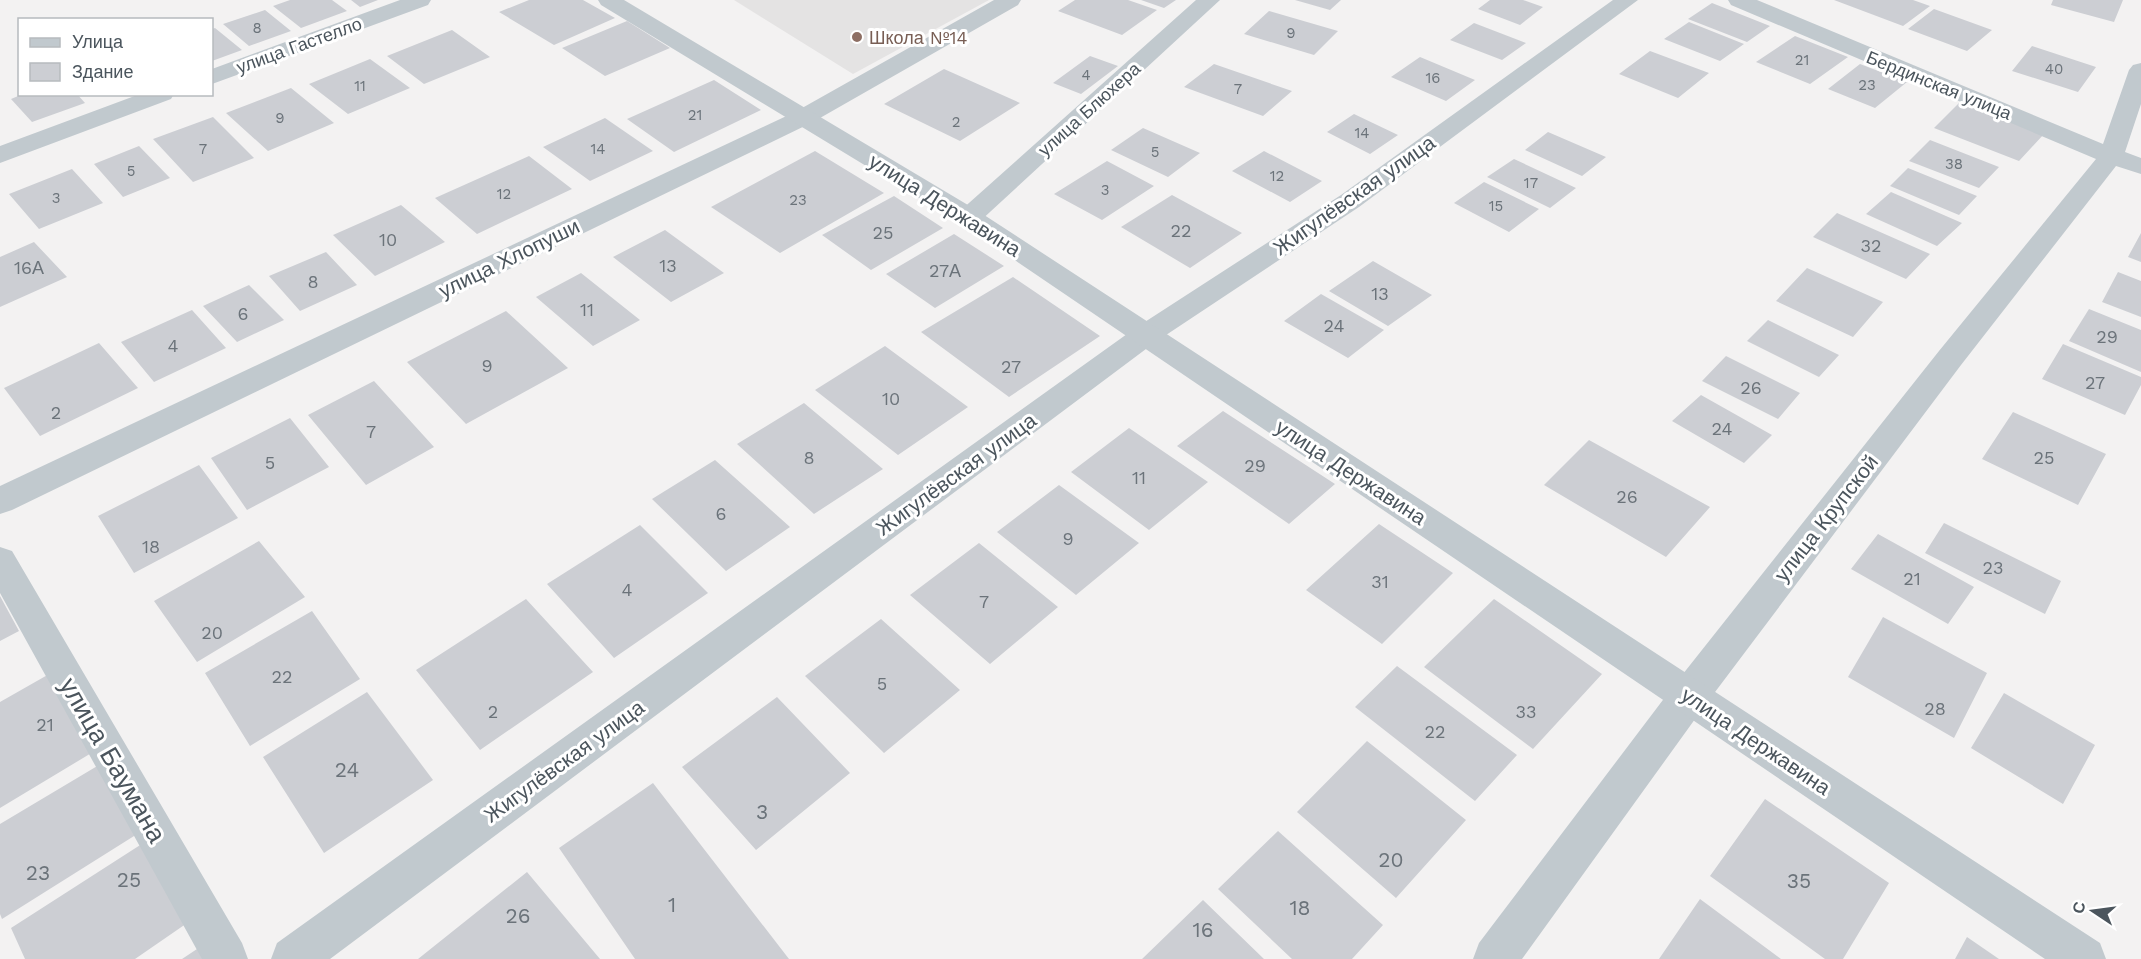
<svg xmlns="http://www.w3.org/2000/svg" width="2141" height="959" viewBox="0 0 2141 959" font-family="'Work Sans',sans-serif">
<rect width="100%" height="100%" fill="#f3f2f2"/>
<!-- education -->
<path fill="#e4e3e3" d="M734,0h255l-136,74z"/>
<!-- building -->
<path fill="#ccced3" d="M290,0h42l15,11 -46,17 -28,-22z
M351,0h27l-18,7z
M529,0h54l32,18 -61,27 -55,-33z
M1075,0h53l29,10 -35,25 -64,-24z
M1141,0h35l-12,8z
M1295,0h46l-11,10z
M1490,0h33l20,7 -23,18 -42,-16z
M1834,0h79l17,6 -27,20z
M2053,0h70l-9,22 -63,-17z
M1712,3l58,23 -23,16 -59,-23z
M1934,9l58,21 -25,21 -59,-22z
M265,10l26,21 -42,15 -26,-22z
M1269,11l69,20 -24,24 -70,-21z
M627,21l43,27 -65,28 -43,-28z
M1689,22l55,22 -24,17 -56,-22z
M1474,23l52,20 -24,17 -52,-20z
M215,28l27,22 -30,11v-32z
M452,30l38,27 -66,27 -37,-28z
M1795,36l53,21 -38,27 -54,-22z
M2032,46l64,21 -18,25 -66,-21z
M1650,51l59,22 -31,25 -59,-24z
M1090,56l28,10 -37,28 -28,-11z
M1420,57l55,23 -29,21 -55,-24z
M370,59l40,29 -62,26 -39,-30z
M1214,64l78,27 -29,25 -79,-29z
M1860,64l47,18 -32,26 -47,-19z
M944,69l76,34 -60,38 -76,-37z
M714,80l47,30 -87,42 -47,-33z
M291,88l43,35 -66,28 -42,-38z
M23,94h54l8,9 -53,19 -21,-23z
M1959,103l85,31 -25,27 -85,-33z
M1354,114l44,21 -28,19 -43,-22z
M213,117l41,41 -61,24 -40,-43z
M605,118l48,33 -63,30 -47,-34z
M1143,128l57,25 -32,24 -57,-27z
M1548,132l58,25 -24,19 -57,-26z
M1930,140l69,27 -20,21 -70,-27z
M139,146l31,32 -47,19 -29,-33z
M815,151l69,42 -104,60 -69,-46z
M1264,151l58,30 -32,21 -58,-31z
M529,156l43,33 -95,45 -42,-36z
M1514,159l62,29 -26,20 -63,-31z
M1107,161l47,25 -52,34 -48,-26z
M1908,168l69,28 -18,19 -69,-29z
M72,169l31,34 -64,26 -30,-35z
M1484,182l55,27 -30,23 -55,-29z
M1891,192l71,31 -25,23 -71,-32z
M1172,195l70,38 -52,35 -69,-41z
M894,196l49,32 -72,42 -49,-35z
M401,205l44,37 -70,34 -42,-41z
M1837,213l93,41 -24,25 -93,-42z
M665,230l59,43 -53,29 -58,-45z
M2141,233v29l-13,-5z
M954,234l50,32 -69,42 -49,-34z
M34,242l33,35 -67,30v-50z
M326,252l31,33 -57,26 -31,-35z
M1373,261l59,34 -44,31 -59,-35z
M1807,268l76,34 -30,35 -77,-36z
M2118,272l23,9v36l-39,-15z
M581,273l59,47 -47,26 -57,-49z
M1013,277l87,59 -91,61 -88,-65z
M249,285l35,35 -47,22 -34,-36z
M1321,294l63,36 -36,28 -64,-37z
M2089,309l52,21v42l-72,-31z
M192,310l34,38 -72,34 -33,-40z
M506,311l62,57 -102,56 -59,-62z
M1768,320l71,35 -20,22 -72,-36z
M99,343l39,45 -98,48 -36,-48z
M2063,344l78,33v8l-16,30 -83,-36z
M885,346l83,61 -70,48 -83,-65z
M1726,356l74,37 -22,26 -76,-38z
M374,381l60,66 -68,38 -58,-70z
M1701,395l71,40 -28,28 -72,-42z
M804,403l79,66 -69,45 -77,-70z
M1223,411l112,73 -46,40 -112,-78z
M2013,412l93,42 -28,51 -96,-46z
M290,418l39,49 -82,43 -36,-52z
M1129,428l79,54 -59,48 -78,-58z
M1589,440l121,67 -44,50 -122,-72z
M715,460l75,67 -64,44 -74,-72z
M199,465l39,53 -104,55 -36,-57z
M1059,485l80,58 -63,52 -79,-63z
M1944,523l117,58 -16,33 -120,-61z
M1379,524l74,49 -71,71 -76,-54z
M640,525l68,68 -94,65 -67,-74z
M1878,534l96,53 -26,37 -97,-55z
M259,541l46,56 -108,65 -43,-61z
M979,543l79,64 -68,57 -80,-69z
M0,596l19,35 -19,10z
M526,599l67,73 -113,78 -64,-80z
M1494,599l108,75 -69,75 -109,-82z
M312,611l48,68 -110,67 -45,-73z
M1883,617l104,56 -33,65 -106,-61z
M881,619l79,71 -76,63 -79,-77z
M1397,666l120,89 -42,46 -120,-94z
M58,669l45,77 -103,62v-106z
M367,692l66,88 -109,73 -61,-96z
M2004,693l91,52 -32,59 -92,-56z
M777,697l73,76 -94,77 -74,-83z
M1367,741l99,79 -70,78 -99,-86z
M104,762l38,69 -140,88 -2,-5v-90z
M653,783l136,176h-154l-76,-111z
M1765,799l124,84 -46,76h-18l-115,-83z
M1278,831l105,94 -31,34h-60l-74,-70z
M148,840l45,79 -58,40h-110l-14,-31z
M527,872l73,87h-182z
M1700,899l81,60h-122z
M1203,900l61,59h-122z
M1967,937l32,22h-44z
M203,945l7,14h-28z"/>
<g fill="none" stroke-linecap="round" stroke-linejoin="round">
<!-- minor -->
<path fill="#c1c9ce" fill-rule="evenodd" d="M400,0h31l-3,5 -216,79v-15z
M994,0h27l-3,5 -205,117 -801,388 -12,4v-28l795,-374z
M1196,0h24l-242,223 -9,2 -9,-2 -4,-6 4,-6z
M1613,0h25l-279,207 -205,136 -824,616h-59l6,-16 857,-614 207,-134z
M1728,0h29l346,144 26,-74 4,-5 8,-2v41l-16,48 16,6v16l-25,-8 -155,199 -258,343 -181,251h-49l6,-16 196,-259 264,-333 157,-192 -365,-154z
M140,94h34l-3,5 -171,64v-17z
M0,547l12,4 230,392 6,16h-46l-202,-366z"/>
<!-- tertiary -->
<path fill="#c1c9ce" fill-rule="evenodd" d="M598,0h26l354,211 1122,732 6,16h-61l-1085,-736 -359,-218z"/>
</g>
<!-- markers -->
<circle fill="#8d6e63" stroke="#fff" stroke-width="2" cx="857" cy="37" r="6"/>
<g text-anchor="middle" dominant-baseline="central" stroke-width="6" stroke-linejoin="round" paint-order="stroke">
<!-- far-number labels -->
<g font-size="15" fill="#6b737a">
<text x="257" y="28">8</text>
<text x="1291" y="33">9</text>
<text x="1802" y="60">21</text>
<text x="2054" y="69">40</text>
<text x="1086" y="75">4</text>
<text x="1433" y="78">16</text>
<text x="1867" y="85">23</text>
<text x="360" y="86">11</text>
<text x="1238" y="89">7</text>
<text x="695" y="115">21</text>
<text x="280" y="118">9</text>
<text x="956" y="122">2</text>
<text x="1362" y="133">14</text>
<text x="203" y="149">7</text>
<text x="598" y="149">14</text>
<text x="1155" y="152">5</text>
<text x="1954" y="164">38</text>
<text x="131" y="171">5</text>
<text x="1277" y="176">12</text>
<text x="1531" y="183">17</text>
<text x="1105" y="190">3</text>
<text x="504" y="194">12</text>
<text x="56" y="198">3</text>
<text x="798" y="200">23</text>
<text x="1496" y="206">15</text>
</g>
<!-- far-education labels -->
<g font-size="18" fill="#785e54" stroke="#fff" text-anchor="start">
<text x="869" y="37">Школа №14</text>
</g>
<!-- far-street labels -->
<g font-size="18" fill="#4b555d" stroke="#fff">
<text transform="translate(299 45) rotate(-20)">улица Гастелло</text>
<text transform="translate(1939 85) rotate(22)">Бердинская улица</text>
<text transform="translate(1089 109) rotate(-42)">улица Блюхера</text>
</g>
<!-- number labels -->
<g font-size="18" fill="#6b737a">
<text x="1181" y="230">22</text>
<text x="883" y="232">25</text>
<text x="388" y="239">10</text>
<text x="1871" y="245">32</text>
<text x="668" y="265">13</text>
<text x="29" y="267">16А</text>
<text x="945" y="270">27А</text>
<text x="313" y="281">8</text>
<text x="1380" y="293">13</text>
<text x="587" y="309">11</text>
<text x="243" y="313">6</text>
<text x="1334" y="325">24</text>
<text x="2107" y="336">29</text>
<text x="173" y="345">4</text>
<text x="487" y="365">9</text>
<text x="1011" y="366">27</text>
<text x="2095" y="382">27</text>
<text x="1751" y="387">26</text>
<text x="891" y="398">10</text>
<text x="56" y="412">2</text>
<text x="1722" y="428">24</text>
<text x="371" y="431">7</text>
<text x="809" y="457">8</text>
<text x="2044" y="457">25</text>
<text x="270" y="462">5</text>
<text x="1255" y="465">29</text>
<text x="1139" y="477">11</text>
<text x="1627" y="496">26</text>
<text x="721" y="513">6</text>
<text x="1068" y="538">9</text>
<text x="151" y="546">18</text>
<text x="1993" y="567">23</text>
<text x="1912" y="578">21</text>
<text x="1380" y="581">31</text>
<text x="627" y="589">4</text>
<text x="984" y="601">7</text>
<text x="212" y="632">20</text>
<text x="282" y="676">22</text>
<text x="882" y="683">5</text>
<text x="1935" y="708">28</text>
<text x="493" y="711">2</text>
<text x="1526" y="711">33</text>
<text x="45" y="724">21</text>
<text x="1435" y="731">22</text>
</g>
<!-- street labels -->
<g font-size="21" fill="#4b555d" stroke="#fff">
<text transform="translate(1354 195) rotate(-35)">Жигулёвская улица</text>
<text transform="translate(945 205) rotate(32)">улица Державина</text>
<text transform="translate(509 258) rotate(-26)">улица Хлопуши</text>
<text transform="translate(1351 472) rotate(33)">улица Державина</text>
<text transform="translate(956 474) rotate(-36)">Жигулёвская улица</text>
<text transform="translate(1826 518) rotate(-52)">улица Крупской</text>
<text transform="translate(1756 741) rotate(34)">улица Державина</text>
<text transform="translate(564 761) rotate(-36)">Жигулёвская улица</text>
</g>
<!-- near-number labels -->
<g font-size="21" fill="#6b737a">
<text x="347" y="769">24</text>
<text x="762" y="811">3</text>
<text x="1391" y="859">20</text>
<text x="38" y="872">23</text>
<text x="129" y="879">25</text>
<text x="1799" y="880">35</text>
<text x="672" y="904">1</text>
<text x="1300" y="907">18</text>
<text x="518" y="915">26</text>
<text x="1203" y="929">16</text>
</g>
<!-- near-street labels -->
<g font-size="26" fill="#4b555d" stroke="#fff">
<text transform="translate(113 760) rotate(60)">улица Баумана</text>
</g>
</g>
<!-- legend -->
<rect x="18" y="18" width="195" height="78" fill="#ffffff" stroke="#b7bbbe" stroke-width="1.5"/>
<rect x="30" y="38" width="30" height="9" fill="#c1c9ce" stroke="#b7bbbe" stroke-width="1.5"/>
<text x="72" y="48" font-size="18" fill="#4b555d">Улица</text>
<rect x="30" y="63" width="30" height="18" fill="#ccced3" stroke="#b7bbbe" stroke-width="1.5"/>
<text x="72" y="78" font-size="18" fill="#4b555d">Здание</text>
<!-- north arrow -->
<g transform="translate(2093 911) rotate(283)" stroke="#ffffff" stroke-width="4.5" paint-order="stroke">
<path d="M0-4.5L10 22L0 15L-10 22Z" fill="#4b555d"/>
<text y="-9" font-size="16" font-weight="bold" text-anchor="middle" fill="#4b555d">С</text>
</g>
</svg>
